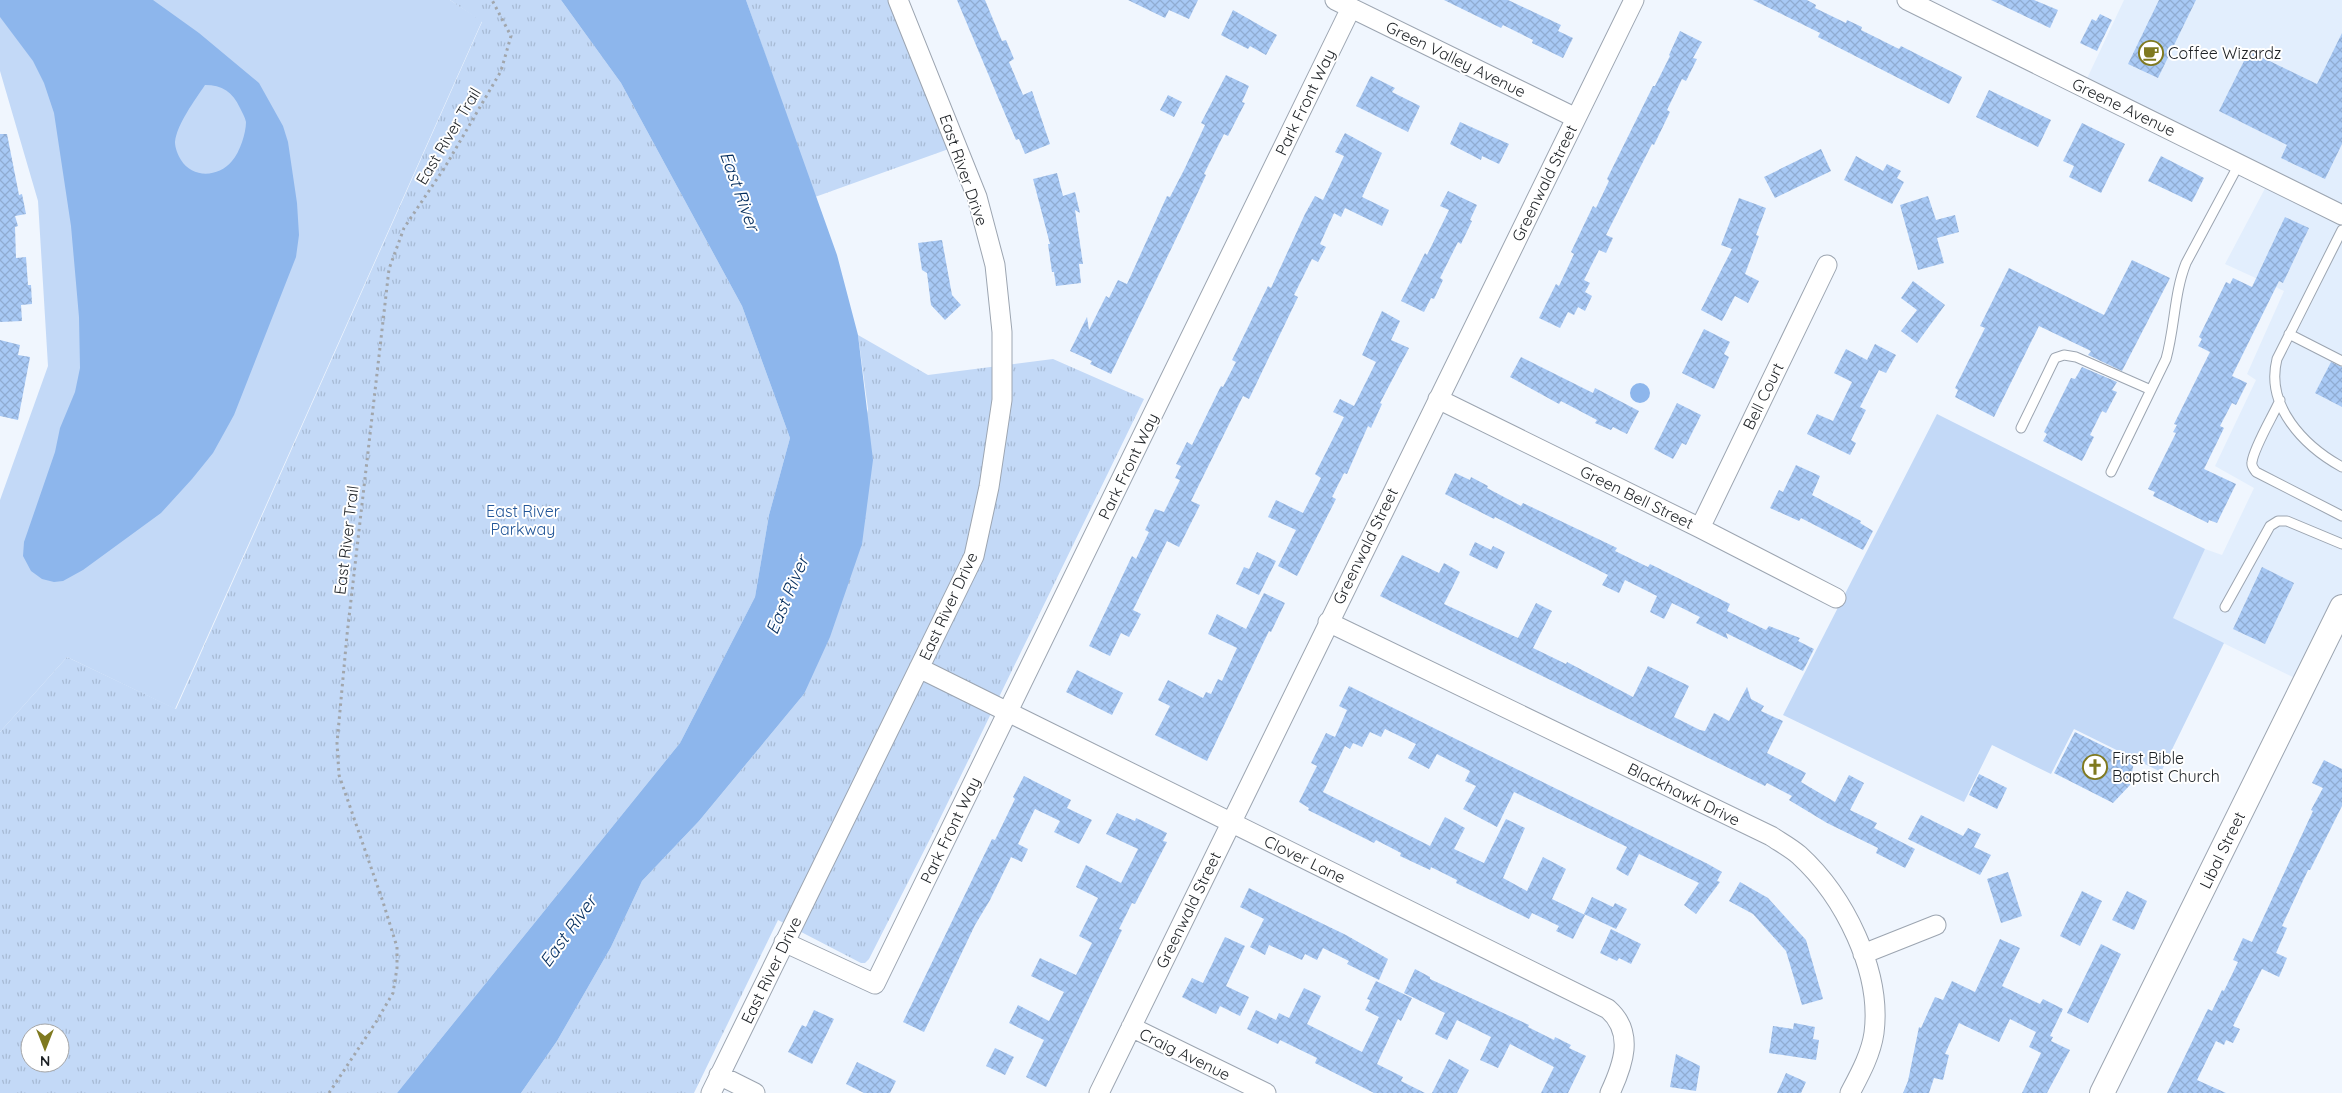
<svg xmlns="http://www.w3.org/2000/svg" width="2342" height="1093" viewBox="0 0 2342 1093" font-family="Quicksand,sans-serif">
<defs>
<pattern id="park-tufts" width="24" height="20" patternUnits="userSpaceOnUse" patternTransform="scale(1.25)"><rect width="24" height="20" fill="#c3d9f7"/><path d="M3 7l-1-3M5 7V3M7 7l1-3M15 17l-1-3M17 17v-4M19 17l1-3" fill="none" stroke="#a7bad4"/></pattern>
<pattern id="building-cross-hatch" width="8" height="8" patternUnits="userSpaceOnUse" patternTransform="scale(1.25)"><rect width="8" height="8" fill="#a8c9f5"/><path d="M0 0l8 8M0 8l8-8" fill="none" stroke="#90acd2"/></pattern>
</defs>
<rect width="100%" height="100%" fill="#f0f6fe"/>
<!-- built -->
<path fill="#e2eefd" d="M2124,0h218v607l-37,76 -133,-65 33,-69 17,6 32,-67 -39,-22 41,-86 -9,-6 37,-83 -59,-27 45,-85 -187,-92z"/>
<!-- grass -->
<path fill="#c3d9f7" d="M0,0h450l32,21 -307,688 -108,-52 -67,75v-232l48,-134 -10,-165 -38,-130z
M1937,414l268,135 -32,69 51,25 -63,129 -87,-43 -23,45 -59,-29 -28,57 -181,-87z"/>
<!-- park -->
<path fill="url(#park-tufts)" fill-rule="evenodd" d="M450,0h111l60,83 121,223 48,132 -21,77 -14,82 -75,146 -283,350h-397v-361l67,-75 109,52 306,-687zM30,1033h30v30h-30z
M746,0h152l59,146 -142,51z
M858,335l70,40 125,-16 91,40 -213,438 -62,122 -4,4h-4l-83,-43 -84,173h-173l36,-52 54,-94 31,-66 57,-60 105,-127 64,-285z"/>
<!-- water -->
<path fill="#8db6ec" fill-rule="evenodd" d="M0,0h153l46,33 60,50 24,43 5,16 9,61 2,32 -3,22 -62,158 -21,38 -21,26 -31,34 -78,57 -20,11 -9,1 -12,-3 -11,-8 -8,-15 1,-14 31,-90 5,-24 15,-36 5,-24 -1,-51 -8,-91 -17,-113 -10,-30 -11,-22 -33,-44zM205,85c17,0 28,7 35,23 2,4 5,9 6,14 0,11 -6,30 -14,39 -14,17 -40,17 -51,-1 -3,-5 -6,-12 -6,-18 2,-18 20,-42 30,-57z
M561,0h185l91,255 21,80 15,125 -11,84 -32,93 -26,57 -105,127 -57,60 -31,66 -54,94 -36,52h-124l283,-350 75,-146 14,-82 21,-77 -48,-132 -121,-223z
M1630 393a10 10 0 1 1 20 0a10 10 0 1 1-20 0Z"/>
<!-- building -->
<path fill="url(#building-cross-hatch)" d="M957,0h28l17,41 4,-1 8,19 -5,3 14,33 9,-4 18,53 -25,10 -6,-15 -3,1z
M1128,0h70l-9,19 -20,-9 -4,8z
M1444,0h64l53,25 -3,6 15,7 -10,20 -31,-15 1,-3 -30,-15 -2,3z
M1753,0h54l9,5 -1,3 31,15 1,-3 15,7 -1,3 38,19 2,-3 61,31 -13,27 -131,-67 2,-4z
M1991,0h43l24,10 -8,18z
M2159,0h37l-38,78 -30,-14z
M1233,10l44,25 -11,20 -16,-9 -2,3 -27,-14z
M2100,14l12,6 -15,31 -17,-8 12,-24 4,2z
M1680,31l22,11 -9,16 4,1 -11,22 -4,-2 -15,31 3,2 -16,33 -2,-1 -46,91 7,3 -7,15 -7,-3 -15,30 6,3 -5,9 7,4 -7,15 -7,-4 -4,8 -6,-3 -8,16 -21,-10 17,-34 3,2 15,-32 -3,-2 22,-46 3,2 13,-27 -2,-2 46,-93h2l15,-30 -1,-1z
M2342,33v111l-17,35 -44,-21 6,-13 -68,-34 30,-60 68,33z
M1226,75l23,11 -7,16 3,1 -17,33 -4,-2 -20,40 2,1 -20,43 -75,156 -21,-10 2,-3 -22,-10 17,-34 2,13 17,-34 3,2 9,-18 9,4 40,-88 3,1 15,-29 20,-43 -4,-2z
M1371,76l24,12 -3,4 28,14 -12,26 -52,-26z
M1989,90l62,30 -13,27 -62,-30z
M1168,95l14,7 -8,15 -14,-7z
M1460,122l49,22 -10,20 -17,-8 -1,4 -31,-16z
M2082,123l43,21 -24,49 -32,-16 5,-11 -11,-5z
M1345,133l37,20 -20,44 27,13 -7,16 -37,-18 -4,9 -7,-4 -14,31 6,3 -8,15 -6,-3 -18,36 4,2 -49,102 -6,-3 -52,105 9,4 -21,42 -12,-6 -34,69 8,4 -12,23 -8,-4 -11,23 -21,-10 43,-90 4,3 13,-27 -4,-2 10,-21 9,3 16,-32 -5,-2 6,-12 -5,-2 11,-22 5,3 29,-59 2,1 13,-25 -4,-2 36,-74 3,2 34,-74 10,-18 8,4 21,-44 -9,-4z
M0,134h7l12,61 3,-1 4,20 -11,2 3,10 -3,1 1,31 10,-1 2,28h3l1,19 -11,1 1,16 -22,1z
M1821,149l10,22 -56,27 -11,-21z
M1856,156l27,15 4,-7 14,7 -4,7 7,4 -12,22 -48,-24z
M2161,156l43,22 -12,24 -44,-21z
M1057,173l6,23 12,-4 5,21 -5,-3 8,54h-4l2,19 -25,3 -2,-14h-2l-4,-28h2l-17,-65z
M1448,191l29,14 -7,15 2,1 -11,23 -3,-2 -18,36 3,2 -9,19 -3,-1 -7,14 -23,-11 24,-48 2,2 22,-45 -9,-4z
M1928,196l8,24 19,-5 4,17 -22,6 7,25 -26,7 -18,-65z
M1739,198l27,10 -10,27 3,1 -14,38 14,7 -11,22 -13,-7 -13,25 -21,-11 31,-61 -11,-4z
M2285,217l24,11 -26,55 -4,-2 -47,95 15,7 -11,22 -4,-2 -12,23 4,2 -20,41 32,15 -19,39 -8,-3 -1,3 -55,-27 2,-4 -7,-3 28,-56 -3,-1 4,-7 -3,-1 36,-72 -12,-6 4,-7 -3,-2 27,-55 4,2 3,-6 19,9z
M942,240l10,55 9,10 -16,15 -14,-15 -4,-32 -5,-3 -4,-27z
M2132,260l38,18 -48,93 -34,-16 3,-4 -52,-25 -45,91 -39,-20 3,-7 -3,-2 30,-60 -5,-2 29,-58 95,47z
M1913,281l32,24 -28,38 -16,-12 16,-21 -16,-12z
M1382,311l18,10 -9,19 18,8 -29,55 2,1 -11,24 -3,-2 -21,48 -3,-1 -12,24 4,2 -39,77 -19,-10 18,-36 -28,-13 8,-17 27,13 18,-35 -6,-4 29,-57 -11,-5 7,-13 14,7 22,-44 -14,-7z
M1704,329l26,13 -6,12 5,3 -15,32 -32,-16z
M0,340l20,5 -2,10 12,2 -12,63 -18,-4z
M1875,344l21,11 -10,18 -7,-3 -19,37 6,3 -15,30 5,3 -6,12 -43,-21 10,-20 16,7 19,-39 -18,-9 12,-24 21,11z
M1521,357l72,36 2,-5 44,23 -12,23 -14,-7 -2,3 -16,-7 2,-3 -36,-19 -2,3 -49,-27z
M2331,362l11,5v40l-27,-14z
M2082,367l35,15 -5,8 5,2 -11,21 -4,-2 -12,24 4,2 -12,24 -39,-20 4,-7 -3,-2 27,-54 4,1z
M1677,403l24,12 -15,30 -4,-2 -9,16 -19,-10z
M1796,465l24,11 -8,19 49,26 -1,2 13,8 -10,19 -62,-32 -2,3 -29,-13 9,-18 4,2z
M1455,473l15,7 1,-3 17,9 -1,2 34,18 2,-3 94,45 -2,3 33,16 2,-3 80,40 -3,7 39,19 3,-4 31,12 -2,3 16,8 -11,22 -77,-38 2,6 -32,-16 4,-6 -28,-14 -8,16 -14,-7 7,-16 -32,-16 -6,13 -17,-8 6,-10 -113,-58 -1,2 -49,-25z
M1475,542l16,8 2,-4 12,6 -8,17 -28,-14z
M1257,552l19,9 -17,34 -23,-11 8,-17 5,2z
M1402,555l37,18 5,-10 16,9 -16,32 74,34 18,-35 16,8 -19,37 33,16 1,-2 66,35 15,-31 41,20 -15,31 26,13 5,1 9,-18 15,8 18,-34 4,12 13,7 -3,5 22,10 -16,32 39,20 -5,9 34,20 14,-27 15,8 -14,27 27,13 -3,5 41,21 -10,19 -29,-15 2,-5 -51,-25 -38,-23 3,-4 -25,-13 -2,3 -385,-190z
M2262,567l32,16 -29,61 -32,-15z
M1264,593l21,10 -14,29 -2,-1 -62,130 -52,-26 15,-29 -12,-6 10,-20 35,18 3,-6 5,2 7,-15 4,2 15,-33 -29,-14 9,-20 29,15z
M1077,670l46,23 -11,22 -46,-23z
M1349,686l359,178 14,8 -5,9 3,1 -24,32 -12,-9 15,-22 -60,-29 -11,22 -12,-7 11,-22 -113,-55 -17,35 -34,-18 13,-23 -11,-5 5,-10 -33,-17 -8,15 -21,-11 8,-14 -31,-15 -4,8 -11,-5 -8,15 -9,-4 -3,6 -5,-3 -22,46 107,54 15,-29 20,11 -11,21 30,14 22,-44 19,9 -22,50 24,13 16,-34 23,12 -14,30 33,16 -12,24 -17,-8 3,-5 -27,-13 -3,6 -73,-36 1,-3 -26,-13 -1,3 -30,-14 1,-3 -25,-13 -2,3 -66,-33 1,-2 -10,-6 18,-36 -6,-3 15,-30 9,4 12,-27 -8,-4z
M2075,732l59,29 -4,24 -17,18 -59,-30z
M2324,760l18,9v37l-32,64h-2l-26,56 5,2 -11,25 11,5 -8,19 -17,-8 -29,57 7,3 -7,14 -7,-3 -2,5 -8,-4 -19,39 29,13h-59l41,-84 4,2 10,-21 2,1 14,-29 -5,-2 10,-22 9,4 61,-131 -2,-1 12,-22 -11,-5z
M1979,774l28,14 -10,21 -28,-14z
M1024,776l47,24 -4,8 25,12 -13,24 -25,-12 6,-11 -25,-12 -17,35 10,5 -6,13 -11,-5 -21,43 -15,25 -51,107 -21,-10 89,-183 3,1 20,-41 -2,-2z
M1117,813l18,8 1,-3 31,15 -4,8 4,1 -32,62 -3,-1 -13,26 3,1 -76,157 -20,-10 18,-37 -35,-17 9,-18 31,16 15,-29 -33,-16 9,-18 36,17 16,-32 -13,-7 19,-38 -22,-11 10,-22 35,18 17,-34 -32,-15z
M1921,815l42,21 5,-8 13,6 -7,13 17,8 -11,20 -72,-36z
M2008,872l14,44 -21,7 -14,-44z
M1740,882l28,16 38,42 17,59 -21,6 -16,-54 -33,-37 -24,-13z
M1249,888l97,47 42,24 -9,21 -32,-16 2,-3 -26,-13 -6,12 -12,-6 -3,6 -33,-15 -4,10 -15,-8 14,-28 -24,-12z
M2082,891l20,10 -22,45 -20,-10z
M2127,891l20,10 -13,29 -22,-10z
M1592,897l21,10 2,-4 12,6 -11,20 -32,-15z
M1611,929l30,15 -10,20 -12,-6 -2,3 -17,-8z
M1225,937l20,9 -19,40 23,11 -9,19 -20,-10 -4,8 -34,-17 10,-19 11,5z
M2000,939l20,9 -18,38 38,18 3,-5 20,10 -13,27 3,1 -2,4 19,9 -23,43h-25l19,-40 -12,-6 7,-15 -26,-13 -11,23 -40,-19 -14,31 4,1 -6,25 -9,-2 -5,15h-26l5,-12 11,-54 2,1 14,-31 8,3 9,-19 23,11z
M2101,944l20,10 -33,69 -21,-10z
M1415,969l15,8v2l99,46 -1,2 26,13 1,-3 16,8 -2,3 17,8 -18,37h-27l13,-26 -44,-23 -12,24 -18,-8 11,-23 -34,-17 -10,20 -12,-6 10,-21 -41,-20z
M1376,981l36,17 -11,23 -3,-2 -21,45 26,13 -2,4 24,12h-51l-59,-30 2,-5 -37,-18 -2,4 -31,-15 9,-19 20,10 3,-7 10,5 15,-30 17,8 -14,28 55,28 17,-35 -14,-7 5,-10 -3,-1z
M814,1010l20,9 -22,45 -24,-12 14,-27 4,2z
M1794,1023l21,4 -2,12 6,1 -3,20 -47,-7 4,-27 20,3z
M995,1048l19,9 -9,18 -19,-9z
M1676,1054l24,12 -4,25 -26,-4z
M1449,1059l20,11 -12,23h-25z
M857,1062l39,19 -6,12h-26l-18,-9z
M1786,1073l20,9 -5,11h-24z"/>
<g fill="none" stroke-linecap="round" stroke-linejoin="round">
<defs>
<path id="service" d="M2342,230l-65,129c-12,47 27,87 65,108
M2289,334l53,27
M2280,400c-7,16 -26,47 -28,62 -1,4 2,7 4,10l86,44
M2021,428l34,-70 9,-3 12,2 75,33
M2111,472l55,-113c9,-32 8,-66 20,-96l53,-99
M2225,607l45,-81 8,-5h9l55,23"/>
<path id="minor" d="M1335,0l241,118
M1907,0l435,215
M1438,399l262,129 136,70
M1700,528l127,-263
M1328,622l443,214c9,6 20,12 28,19 45,41 83,116 75,178 -3,21 -14,41 -24,60
M919,668l689,341c27,24 15,56 2,84
M784,942l91,42 476,-976
M1863,954l73,-29
M1131,1027l135,66
M719,1075l36,18
M711,1093l263,-537 15,-69 13,-87v-68l-7,-67 -18,-68 -79,-197
M1099,1093l535,-1093"/>
<path id="tertiary" d="M2102,1093l240,-486"/>
</defs>
<!-- service casing -->
<use href="#service" stroke="#9ca5b1" stroke-width="11"/>
<!-- minor casing -->
<use href="#minor" stroke="#9ca5b1" stroke-width="21"/>
<!-- tertiary casing -->
<use href="#tertiary" stroke="#9ca5b1" stroke-width="26"/>
<!-- path -->
<path stroke="#a1a6ac" stroke-width="3" stroke-dasharray="2.5 4" stroke-linecap="butt" d="M329,1093l47,-71 17,-29 4,-25v-21l-14,-45 -44,-127 -2,-32 10,-108 42,-366 15,-41 41,-61 56,-96 10,-35 -19,-36"/>
<!-- service -->
<use href="#service" stroke="#fff" stroke-width="9"/>
<!-- minor -->
<use href="#minor" stroke="#fff" stroke-width="19"/>
<!-- tertiary -->
<use href="#tertiary" stroke="#fff" stroke-width="24"/>
</g>
<!-- icons -->
<defs>
<symbol id="cafe-ring" viewBox="-11 -11 22 22"><circle r="9.5" fill="#fff" stroke="#7f791f" stroke-width="1.5"/><path d="M-5.5-4.5H6V0H3Q3 3.5 0 3.5H-2.5Q-5.5 3.5-5.5 0ZM3-3.2v2h1.7v-2ZM-6 4.5H4V6H-6Z" fill="#7f791f"/></symbol>
<symbol id="church-ring" viewBox="-11 -11 22 22"><circle r="9.5" fill="#fff" stroke="#7f791f" stroke-width="1.5"/><path d="M-1.2-6h2.4v3.5h3.3v2.4h-3.3V6h-2.4V-.1h-3.3v-2.4h3.3Z" fill="#7f791f"/></symbol>
</defs>
<g fill-rule="evenodd">
<use href="#cafe-ring" x="2137" y="39" width="28" height="28"/>
<use href="#church-ring" x="2081" y="753" width="28" height="28"/>
</g>
<g text-anchor="middle" dominant-baseline="central" stroke-width="4" stroke-linejoin="round" paint-order="stroke">
<!-- poi labels -->
<g font-size="16" fill="#1d2125" stroke="#fff" text-anchor="start">
<text x="2168" y="53">Coffee Wizardz</text>
<text x="2112" y="758">First Bible<tspan x="2112" dy="18">Baptist Church</tspan></text>
</g>
<!-- street labels -->
<g font-size="16" fill="#1d2125" stroke="#fff">
<text transform="translate(1456 59) rotate(26)">Green Valley Avenue</text>
<text transform="translate(1305 102) rotate(-64)">Park Front Way</text>
<text transform="translate(2124 107) rotate(26)">Greene Avenue</text>
<text transform="translate(448 136) rotate(-59)">East River Trail</text>
<text transform="translate(964 170) rotate(71)">East River Drive</text>
<text transform="translate(1544 183) rotate(-64)">Greenwald Street</text>
<text transform="translate(1763 396) rotate(-64)">Bell Court</text>
<text transform="translate(1128 466) rotate(-64)">Park Front Way</text>
<text transform="translate(1637 497) rotate(26)">Green Bell Street</text>
<text transform="translate(346 540) rotate(-83)">East River Trail</text>
<text transform="translate(1365 546) rotate(-64)">Greenwald Street</text>
<text transform="translate(948 606) rotate(-65)">East River Drive</text>
<text transform="translate(1684 794) rotate(26)">Blackhawk Drive</text>
<text transform="translate(950 830) rotate(-64)">Park Front Way</text>
<text transform="translate(2222 850) rotate(-64)">Libal Street</text>
<text transform="translate(1305 859) rotate(26)">Clover Lane</text>
<text transform="translate(1188 910) rotate(-64)">Greenwald Street</text>
<text transform="translate(771 970) rotate(-64)">East River Drive</text>
<text transform="translate(1185 1054) rotate(26)">Craig Avenue</text>
</g>
<!-- park labels -->
<g font-size="16" fill="#225698" stroke="#fff">
<text x="523" y="511">East River<tspan x="523" dy="18">Parkway</tspan></text>
</g>
<!-- water labels -->
<g font-size="18" font-style="italic" fill="#052e5e" stroke="#fff">
<text transform="translate(740 191) rotate(70)">East River</text>
<text transform="translate(787 595) rotate(-67)">East River</text>
<text transform="translate(568 931) rotate(-54)">East River</text>
</g>
</g>
<!-- north arrow -->
<g transform="translate(45 1048) rotate(180)"><circle r="24" fill="#ffffff" stroke="#a5a6a8"/>
<path d="M0-4L9 19L0 12L-9 19Z" fill="#7f791f"/>
<text y="-8" font-size="14" font-weight="bold" text-anchor="middle" fill="#1d2125">N</text>
</g>
</svg>
